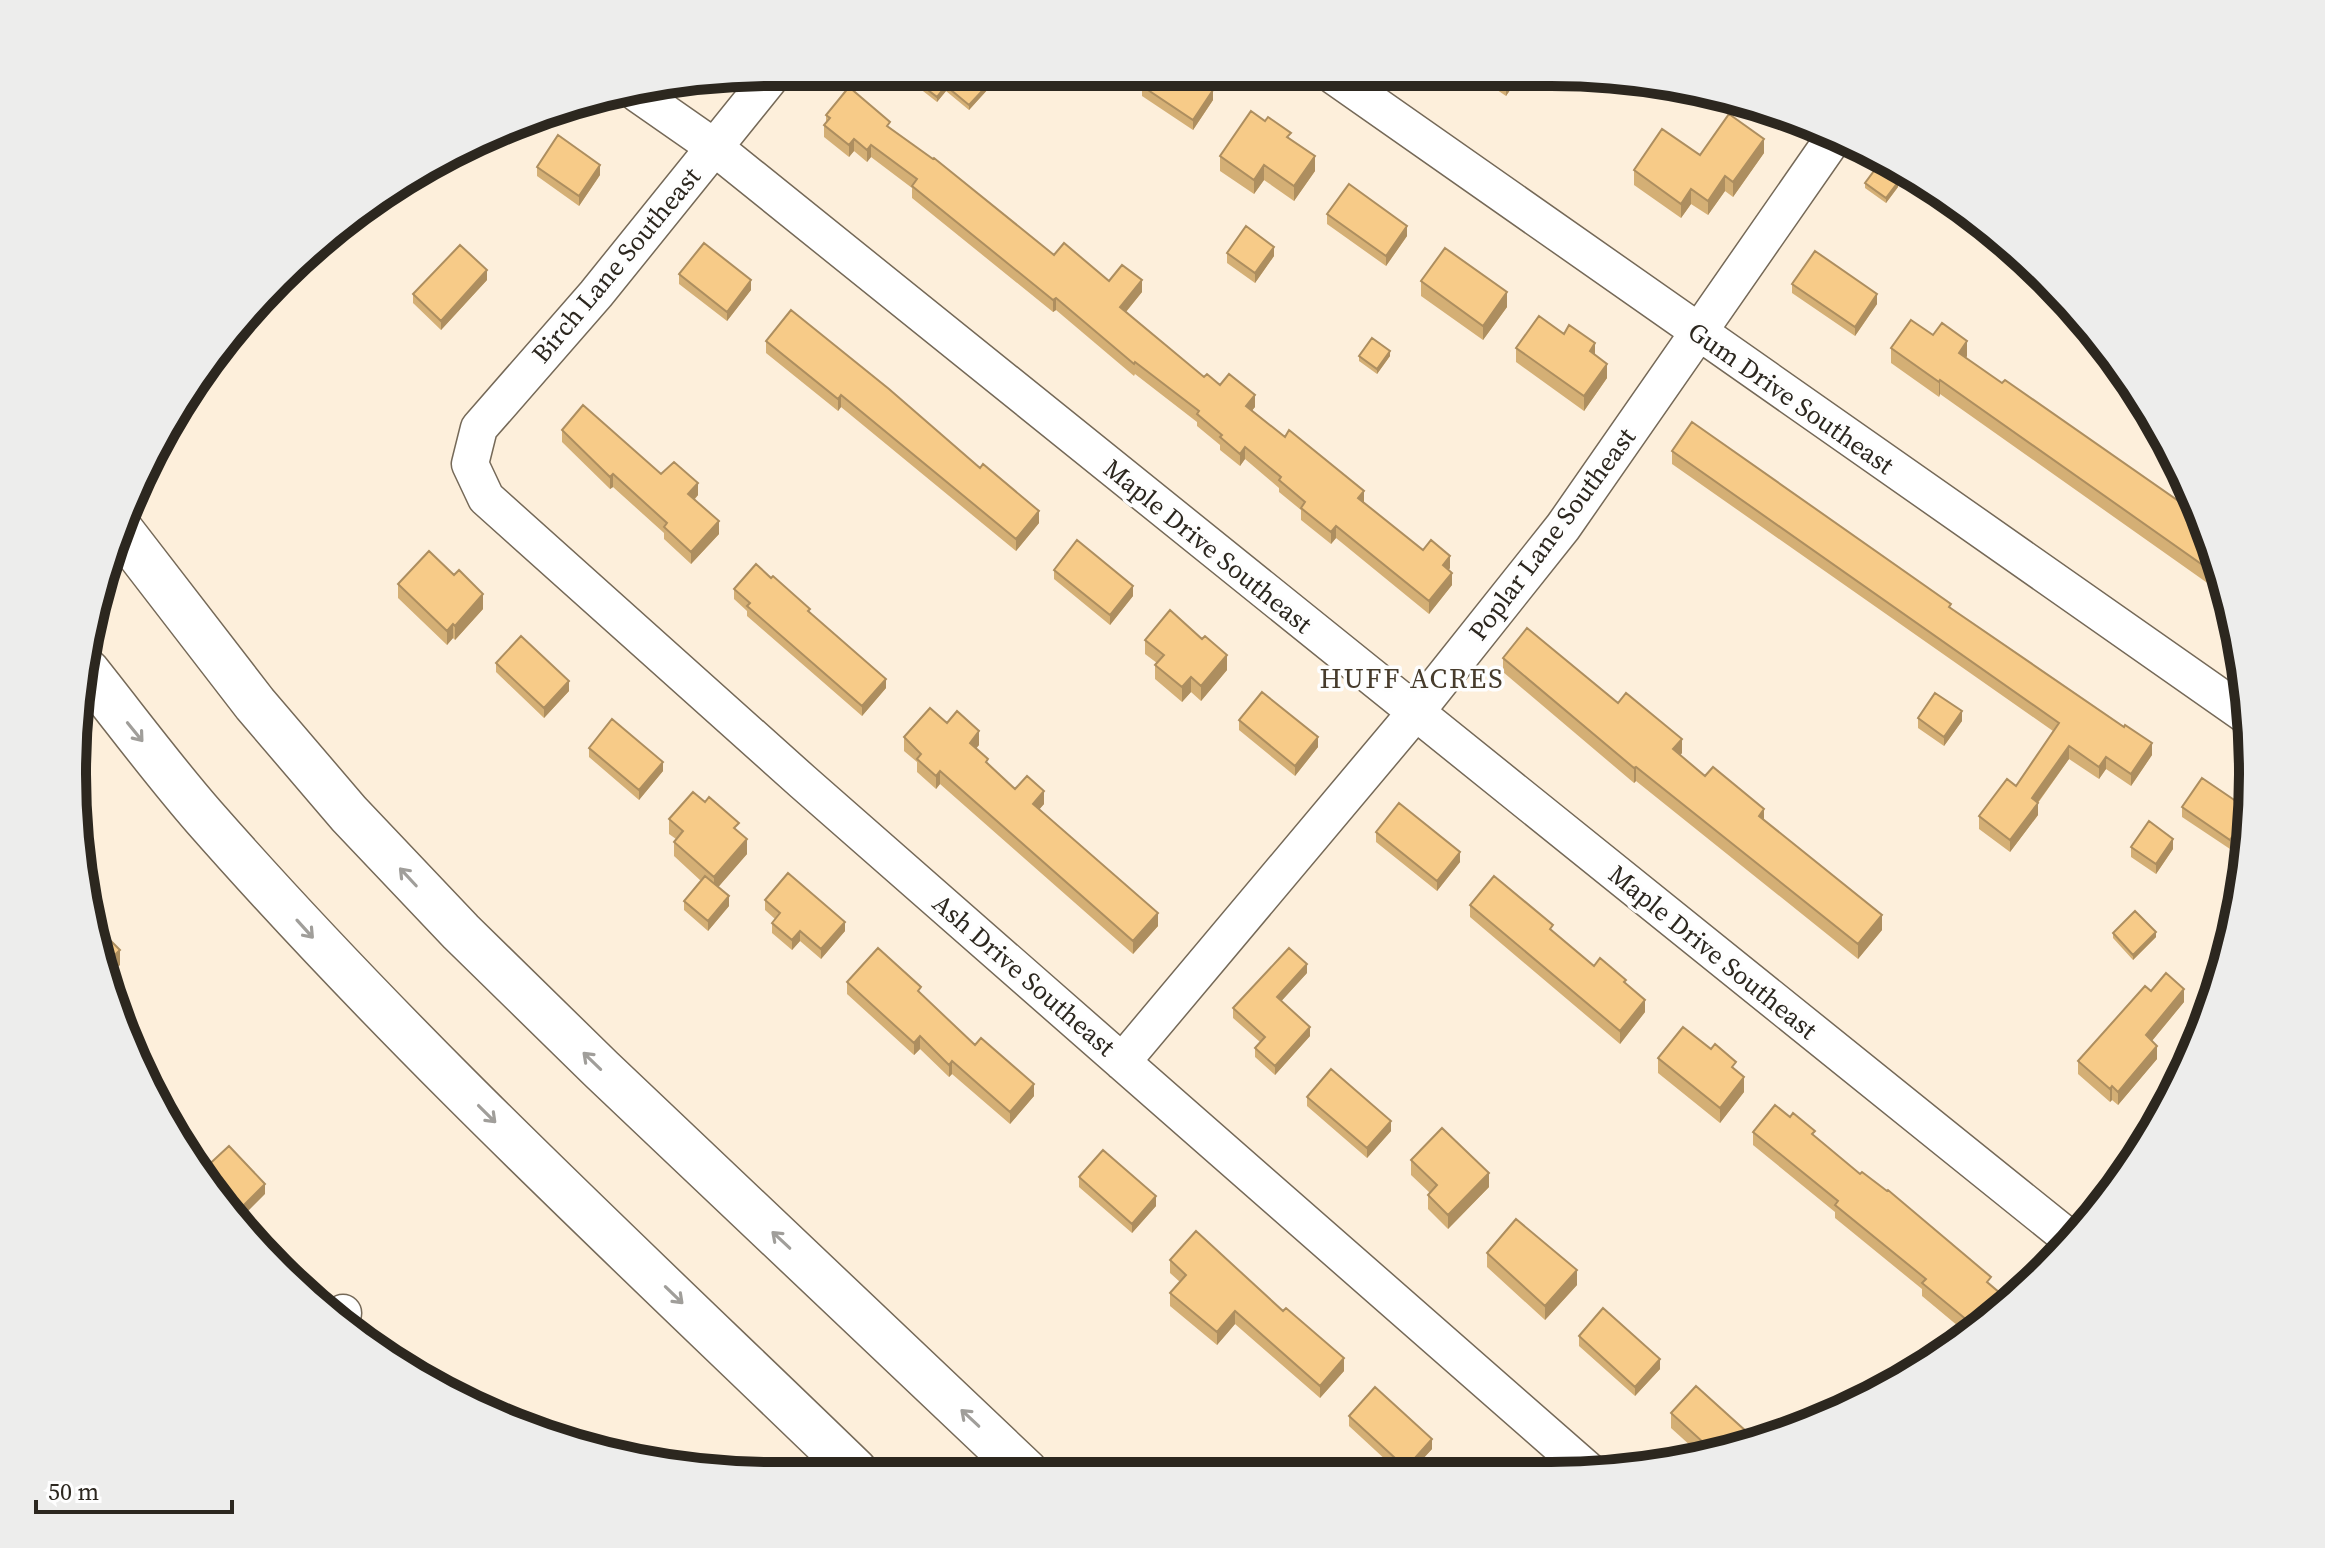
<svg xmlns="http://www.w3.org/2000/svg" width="2325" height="1548" viewBox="0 0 2325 1548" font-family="'Source Serif 4',serif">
<rect width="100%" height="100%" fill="#fdefdb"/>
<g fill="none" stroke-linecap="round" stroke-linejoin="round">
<defs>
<path id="minor" d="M775,72l-179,222 -117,134 -9,36 16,34 317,284 789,692
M1334,76l916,642
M638,94l76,53 1360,1095
M1122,1062l293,-349 148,-186 272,-391
M337,1319l6,-6"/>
<path id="highway" d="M120,529l135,175 94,110 112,118 140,137 425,403
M87,671c39,49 76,99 117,146 203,231 430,440 651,654"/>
</defs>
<!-- minor casing -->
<use href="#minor" stroke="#756958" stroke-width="39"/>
<!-- highway casing -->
<use href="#highway" stroke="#756958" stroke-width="47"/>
<!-- minor -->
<use href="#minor" stroke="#fff" stroke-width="36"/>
<!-- highway -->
<use href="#highway" stroke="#fff" stroke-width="44"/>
</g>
<!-- wall -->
<path fill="#d4af75" d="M1478,77h41l-13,19z
M998,78l-29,32 -23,-19 -9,11 -23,-18v-5z
M1142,86l71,14 -20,30 -51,-34z
M826,115l64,14 164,126 55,26 33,11 -16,20 78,65 16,8 35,22 -3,3 112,93 59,47 27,18 -2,2 4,15 -23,29 -93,-76 -5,6 -30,-24v-10l-22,-18v-4l-34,-29 -5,7 -20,-16v-5l-23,-19v-4l-62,-48 -1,2 -78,-66 -3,2 -141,-114v-10l-41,-31 -4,5 -13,-11 -5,6 -25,-20v-12l2,-3z
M1291,140l24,31 -21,30 -30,-21 -10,14 -34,-23v-15z
M1764,153l-31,44 -8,-6 -17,24 -17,-11 -10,14 -47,-33v-15l66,-15z
M537,167l63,8 -21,31 -42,-30z
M1865,183l33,4 -12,16 -21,-15z
M1327,214l80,22 -21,30 -59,-42z
M1227,253l47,3 -19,27 -28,-20z
M679,274l72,16 -24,31 -48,-37z
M487,280l-46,50 -28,-27v-9z
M1421,281l86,26 -24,33 -62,-44z
M1792,284l85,20 -22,32 -63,-43z
M1933,335l34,21 -1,2 36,25 198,133 29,77 1,6 -290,-205 -1,3 -48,-34v-15z
M766,341l273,182 -23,28 -175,-144 -3,4 -72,-58z
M1516,348l79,7 12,23 -23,33 -68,-49z
M1359,356h31l-13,18 -18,-13z
M562,430l99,44 37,21 -3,4 24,35 -28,30 -27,-25v-6l-51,-46 -3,2 -48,-47z
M1672,451l279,157 201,147 -21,31 -25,-17 -7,10 -30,-20 -31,44v12l-28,37 -31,-23v-13l37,-30 37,-55 -381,-267z
M1054,570l79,26 -23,29 -56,-46z
M398,584l85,25 -28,31 -2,-2 -6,7 -49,-47z
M734,589l152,99 -24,28 -115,-100v-5l-13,-12z
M1145,640l82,30 -26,31 -10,-9 -9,10 -27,-23v-14l2,-2 -12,-9z
M1503,658l115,45 64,50 -2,2 25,21 59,44 118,110 -24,29 -222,-178 -2,2 -131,-111z
M496,663l73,28 -25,27 -48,-46z
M1918,718l44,3 -18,25 -26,-18z
M1239,720l79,27 -23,29 -56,-46z
M947,723l32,22 -3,3 12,17 27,24 29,15 -5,5 119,117 -25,28 -193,-170 -4,5 -19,-17v-10l-13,-11v-14z
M589,748l74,23 -24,29 -50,-43z
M2182,807l67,3 -1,12 -18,27 -48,-32z
M669,819l70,13 8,22 -29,33 11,19 -21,25 -24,-21v-9l17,-20 -27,-25v-14l2,-3 -7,-5z
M1376,832l84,30 -23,29 -61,-49z
M2131,847l42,2 -17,25 -25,-17z
M765,900l80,31 -24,28 -21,-18 -8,9 -20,-17v-10l3,-4 -10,-9z
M1470,905l83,27 41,34 32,19 19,27 -25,32 -150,-127z
M2113,933l43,4 -23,23 -20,-22z
M1307,973l-26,28 29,35 -35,39 -20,-18v-9l5,-6 -27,-24v-10z
M847,982l74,12 54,51 59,51 -24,28 -58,-50 -3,3 -29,-28 -6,6 -67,-61z
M2151,991l33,11 -32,39 5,18 -39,46 -6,-5 -2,2 -32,-28v-13z
M1658,1058l78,13 8,21 -24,31 -62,-50z
M1307,1097l84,34 -24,27 -60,-52z
M1753,1132l62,4 176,150 16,18 -29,27 -8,5 -48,-40v-7l-87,-71v-6l-82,-67z
M1411,1160l78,27 -41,42 -20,-20v-14l2,-2 -19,-18z
M1079,1177l77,29 -24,27 -53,-46z
M1487,1253l90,32 -32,35 -58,-53z
M1170,1260l174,111 -24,27 -85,-74 -18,21 -47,-39v-13l10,-11 -10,-9z
M1579,1336l81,33 -25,27 -56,-50z
M1671,1413l61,39 -29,5 -32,-29z
M1349,1416l83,33 -23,25h-8l-52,-48z"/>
<!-- shaded-wall -->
<path fill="#ad8e5f" d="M998,74v4l-29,32v-5z
M1511,77h8l-13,19v-12z
M946,86v5l-9,11v-5z
M1213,90v10l-20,30v-10z
M854,139v12l-5,6v-12z
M1764,139v14l-31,44v-15z
M871,145v12l-4,5v-12z
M1315,156v15l-21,30v-15z
M600,165v10l-21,31v-10z
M1264,165v15l-10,14v-14z
M1725,176v15l-17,24v-14z
M1898,182v5l-12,16v-5z
M1691,189v15l-10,14v-14z
M1407,226v10l-21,30v-10z
M1274,247v9l-19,27v-10z
M487,270v10l-46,50v-9z
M751,280v10l-24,31v-9z
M1142,280v12l-22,27v-12z
M1507,292v15l-24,33v-14z
M1877,294v10l-22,32v-9z
M1056,298v12l-3,2v-12z
M1967,341v15l-8,12v-15z
M1595,343v15l-5,-7z
M1390,351v5l-13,18v-5z
M1607,364v14l-23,33v-15z
M1940,380v14l-1,3v-15z
M841,395v12l-3,4v-12z
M1255,395v12l-9,11v-12z
M1245,447v12l-5,7v-12z
M613,474v13l-3,2v-12z
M698,483v12l-10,11v-12z
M1364,491v12l-6,-5z
M1039,511v12l-23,28v-12z
M719,521v13l-28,30v-12z
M1336,526v12l-5,6v-12z
M1450,556v12l-7,10v-13z
M1452,573v12l-23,29v-13z
M1133,586v10l-23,29v-10z
M483,594v15l-28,31v-14z
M453,624v14l-6,7v-14z
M1227,655v15l-26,31v-15z
M1191,677v15l-9,10v-15z
M886,679v9l-24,28v-10z
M569,681v10l-25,27v-10z
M1962,711v10l-18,25v-9z
M979,731v14l-9,11v-13z
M1318,737v10l-23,29v-10z
M1682,739v14l-9,11v-15z
M2152,743v12l-21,31v-12z
M2069,746v13l-36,50 5,-6v12l-28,37v-12l22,-42z
M2106,757v12l-7,10v-12z
M663,762v9l-24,29v-10z
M1636,767v14l-2,2v-15z
M940,771v13l-4,5v-13z
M1044,791v13l-11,13v-13z
M1764,809v14l-5,-7z
M2249,812l-1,10 -18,27v-9z
M747,839v15l-33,38v-15z
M2173,839v10l-17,25v-10z
M1460,852v10l-23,29v-10z
M729,896v10l-21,25v-10z
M1158,913v13l-25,28v-13z
M1882,915v15l-24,29v-15z
M845,922v9l-24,28v-10z
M800,931v10l-8,9v-10z
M2156,932v5l-23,23v-5z
M120,950v15l-14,14 -5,-11z
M1307,964v9l-30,33v-9z
M2184,989v13l-38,46v-13z
M1645,1000v12l-25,32v-13z
M1310,1027v9l-35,39v-9z
M920,1036v13l-6,6v-12z
M2157,1046v13l-39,46v-13z
M952,1061v13l-3,3v-12z
M1744,1077v15l-24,31v-15z
M1034,1084v12l-24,28v-12z
M2112,1086v14l-2,2v-13z
M1391,1121v10l-24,27v-10z
M1489,1173v14l-41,42v-14z
M265,1184v10l-23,23 -5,-5z
M1156,1196v10l-24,27v-9z
M1577,1270v15l-32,35v-14z
M2007,1299v5l-18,17z
M1235,1311v13l-18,21v-13z
M1344,1358v13l-24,27v-12z
M1660,1359v10l-25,27v-9z
M1432,1439v10l-23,25h-3v-6z"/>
<!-- building -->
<path fill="#f7cb88" stroke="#ad8e5f" stroke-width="2" d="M918,73l80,1 -29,31 -23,-19 -9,11 -23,-18z
M1150,75h40l23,15 -20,30 -51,-34z
M1496,77h15l-5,7z
M849,87l41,35 -3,4 46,33 1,-1 120,97 10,-12 45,38 13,-16 20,15 -22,27 84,70 3,-3 13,11 9,-11 26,21 -9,11 39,31 4,-7 75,61 -6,7 65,52 8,-10 19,16 -7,9 9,8 -23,28 -93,-75 -5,6 -30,-24 4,-6 -26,-22 2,-3 -36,-30 -5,7 -20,-17 2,-2 -25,-21 2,-3 -64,-49 -1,2 -78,-66 -3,2 -141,-114 5,-7 -46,-34 -4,5 -13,-11 -5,6 -25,-20 6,-7 -4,-3z
M1251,111l14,10 3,-4 23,16 -4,4 28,19 -21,30 -30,-21 -10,15 -34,-24z
M1729,114l35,25 -31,43 -8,-6 -17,25 -17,-12 -10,15 -47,-34 28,-41 38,26z
M558,135l42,30 -21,31 -42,-29z
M1877,167l21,15 -12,16 -21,-15z
M1349,184l58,42 -21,30 -59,-42z
M1246,226l28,21 -19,26 -28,-20z
M704,243l47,37 -24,32 -48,-38z
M460,245l27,25 -46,51 -28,-27z
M1445,248l62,44 -24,34 -62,-45z
M1815,251l62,43 -22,33 -63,-43z
M791,310l98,79 91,79 3,-4 56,47 -23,28 -175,-144 -3,4 -72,-58z
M1539,316l25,18 5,-9 26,18 -5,8 17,13 -23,32 -68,-48z
M1911,320l22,15 9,-12 25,18 -8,12 43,30 3,-3 195,136 24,64 -284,-200 -1,2 -48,-34z
M1372,338l18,13 -13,18 -18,-13z
M583,405l78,69 13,-12 24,21 -10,11 31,27 -28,31 -27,-25 3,-4 -54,-49 -3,3 -48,-47z
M1692,422l259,182 -2,3 175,120 1,-2 27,18 -21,31 -25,-17 -7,10 -30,-21 -37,52 6,5 -28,37 -31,-24 28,-37 9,7 43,-63 -387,-272z
M1077,540l56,46 -23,29 -56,-45z
M429,551l25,24 5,-5 24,24 -28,32 -2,-2 -6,7 -49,-47z
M756,564l15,14 2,-2 37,33 -2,2 78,68 -24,27 -115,-100 3,-3 -16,-14z
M1170,610l32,29 3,-3 22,19 -26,31 -10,-9 -9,10 -27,-22 9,-10 -19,-15z
M1527,628l91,75 8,-10 56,46 -9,10 32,27 8,-9 51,42 -5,7 123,99 -24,29 -222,-177 -2,1 -131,-110z
M521,636l48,45 -25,27 -48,-45z
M1262,692l56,45 -23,29 -56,-46z
M1935,693l27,18 -18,26 -26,-19z
M930,708l17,15 10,-12 22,20 -9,12 18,16 -2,3 29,27 12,-13 17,15 -11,13 125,109 -25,28 -193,-170 -4,5 -19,-17 4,-5 -17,-17z
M612,719l51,43 -24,28 -50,-42z
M2202,778l47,32 -19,30 -48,-33z
M693,792l12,10 4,-5 30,26 -5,5 13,11 -33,38 -40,-35 9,-11 -14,-12z
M1399,803l61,49 -23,29 -61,-49z
M2149,821l24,18 -17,25 -25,-17z
M788,873l57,49 -24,27 -21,-18 -8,9 -20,-17 8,-10 -15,-13z
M705,876l24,20 -21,25 -24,-20z
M1494,876l59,49 -3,4 44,37 6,-8 26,22 -2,2 21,18 -25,31 -150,-126z
M2135,911l21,21 -23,23 -20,-22z
M93,923l27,27 -19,18 -5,-13z
M878,948l43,39 -3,4 57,54 6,-7 53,46 -24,28 -58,-51 -3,4 -29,-29 -6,7 -67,-61z
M1289,948l18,16 -30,33 33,30 -35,39 -20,-18 10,-11 -32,-29z
M2166,973l18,16 -38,46 11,11 -39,46 -6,-6 -2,3 -32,-28 67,-75 6,5z
M1683,1027l28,22 4,-5 21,18 -4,5 12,10 -24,31 -62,-50z
M1331,1069l60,52 -24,27 -60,-51z
M1775,1105l15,12 3,-4 22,18 -3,3 48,40 2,-2 25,19 1,-1 103,87 -4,5 20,17 -18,22 -10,9 -57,-47 4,-4 -91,-74 3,-4 -85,-69z
M1442,1128l47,45 -41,42 -20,-20 9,-10 -26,-25z
M229,1146l36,38 -28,28 -34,-42z
M1103,1150l53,46 -24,28 -53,-47z
M1516,1219l61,51 -32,36 -58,-53z
M1196,1231l87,80 3,-3 58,50 -24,28 -85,-75 -18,21 -47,-39 16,-18 -16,-15z
M1603,1308l57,51 -25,28 -56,-51z
M1696,1386l62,56 -26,10 -15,3 -46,-42z
M1375,1387l57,52 -26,29 -57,-52z
M1464,1462l14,12h-25z"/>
<!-- one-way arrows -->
<defs><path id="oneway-shaft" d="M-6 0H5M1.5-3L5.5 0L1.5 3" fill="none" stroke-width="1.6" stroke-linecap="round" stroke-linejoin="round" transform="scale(2)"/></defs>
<g stroke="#a09e9a">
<use href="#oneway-shaft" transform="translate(135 732) rotate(51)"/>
<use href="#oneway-shaft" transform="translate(408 877) rotate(-133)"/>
<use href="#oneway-shaft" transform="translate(305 929) rotate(48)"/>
<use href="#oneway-shaft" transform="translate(592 1061) rotate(-136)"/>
<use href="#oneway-shaft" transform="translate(487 1114) rotate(45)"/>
<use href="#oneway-shaft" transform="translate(781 1240) rotate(-137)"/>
<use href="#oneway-shaft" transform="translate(674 1295) rotate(44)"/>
<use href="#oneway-shaft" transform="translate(970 1418) rotate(-137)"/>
</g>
<g text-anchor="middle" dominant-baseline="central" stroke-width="7" stroke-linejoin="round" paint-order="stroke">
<!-- street labels -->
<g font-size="26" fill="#2c271f" stroke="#fefefe">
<text transform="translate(616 265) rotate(-50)">Birch Lane Southeast</text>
<text transform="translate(1791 398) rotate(35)">Gum Drive Southeast</text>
<text transform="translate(1552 534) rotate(-53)">Poplar Lane Southeast</text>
<text transform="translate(1208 546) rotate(39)">Maple Drive Southeast</text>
<text transform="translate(1713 952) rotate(39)">Maple Drive Southeast</text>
<text transform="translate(1024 975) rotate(41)">Ash Drive Southeast</text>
</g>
<!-- neighbourhood labels -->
<g font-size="28" letter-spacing="2" fill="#463b2b" stroke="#fefefe">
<text x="1412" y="678">HUFF ACRES</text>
</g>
</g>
<!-- crop -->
<path d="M0 0H2325V1548H0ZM774 86H1551A688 688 0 0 1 2239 774V774A688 688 0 0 1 1551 1462H774A688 688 0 0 1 86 774V774A688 688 0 0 1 774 86Z" fill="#ededec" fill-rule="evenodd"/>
<path fill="none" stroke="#2c271f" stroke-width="10" d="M774 86H1551A688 688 0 0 1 2239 774V774A688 688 0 0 1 1551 1462H774A688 688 0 0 1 86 774V774A688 688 0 0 1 774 86Z"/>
<!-- scale -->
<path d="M36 1500v12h196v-12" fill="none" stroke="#2c271f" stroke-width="4"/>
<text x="48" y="1500" font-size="24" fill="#2c271f" stroke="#fefefe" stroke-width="6" paint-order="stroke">50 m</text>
</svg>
